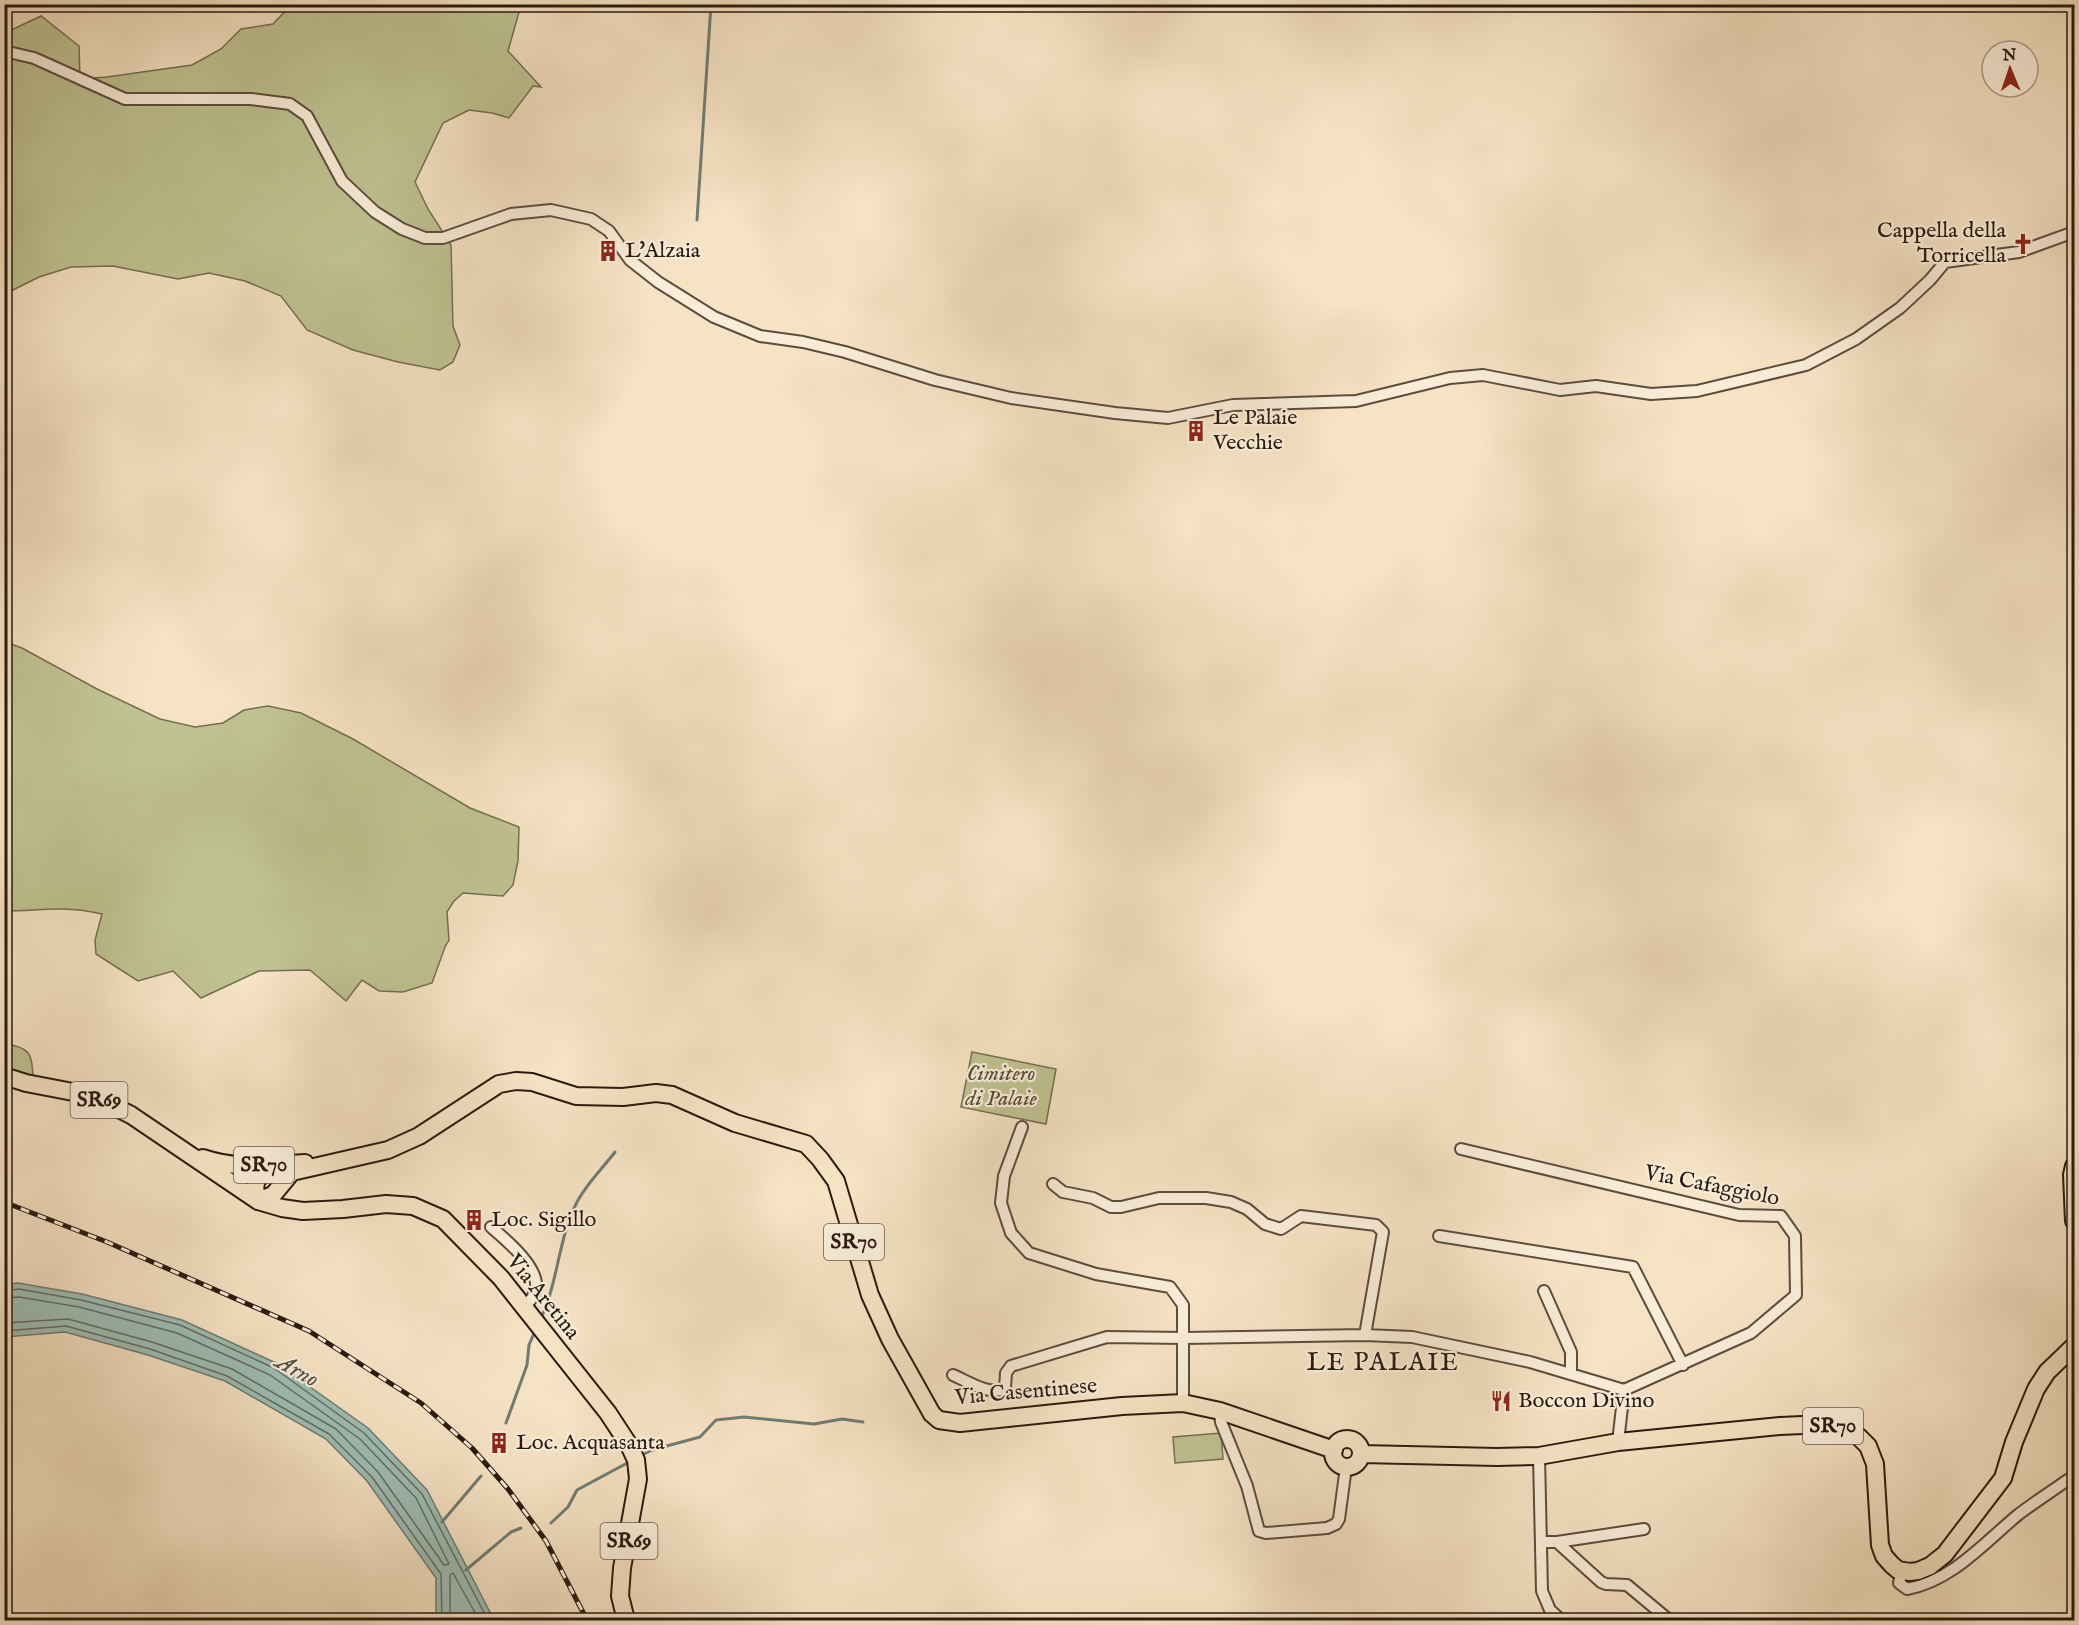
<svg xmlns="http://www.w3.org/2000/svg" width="2079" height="1625" viewBox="0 0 2079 1625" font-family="'IM FELL English',serif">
<rect width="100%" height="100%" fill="#f6e3c4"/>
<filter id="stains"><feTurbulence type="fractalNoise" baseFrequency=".00333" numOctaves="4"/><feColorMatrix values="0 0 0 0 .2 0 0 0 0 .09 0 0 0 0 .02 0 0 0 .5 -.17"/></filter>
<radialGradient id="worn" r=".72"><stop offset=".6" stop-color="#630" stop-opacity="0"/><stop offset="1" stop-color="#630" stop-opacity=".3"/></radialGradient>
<!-- green -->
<path fill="#bfc392" stroke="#746e52" stroke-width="1.5" d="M291,5h230l-13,46 33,36 -8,-1 -24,32 -17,-5 -23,-3 -26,13 -28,59 13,27 23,36 2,81 7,19 -7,17 -13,8 -42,-8 -45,-12 -46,-20 -26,-34 -36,-15 -36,-8 -31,6 -65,-13 -42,1 -32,10 -34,17v-261l36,-17 38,30 1,33 27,-2 85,-12 29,-16 20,-20 32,-5z
M5,642l17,6 75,41 63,30 35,8 28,-4 21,-13 24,-4 33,7 52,26 117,69 49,19 -1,34 -5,24 -10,11 -40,-3 -9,8 -7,11 2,28 -4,7 -13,36 -29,9 -24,-1 -17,-11 -16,21 -36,-31 -51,1 -58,27 -28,-27 -35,10 -42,-27 -1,-14 7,-26c-36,-9 -62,-3 -97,-3z
M4,1042c7,4 13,3 19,7 10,5 9,18 10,27l-28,-9z
M972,1052l84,17 -10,55 -85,-17z
M1221,1433l2,26 -48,4 -2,-26z"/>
<!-- water -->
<path fill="#9dbeb6" stroke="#6f7c74" stroke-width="1.5" d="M18,1283l64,11 100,26 94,43 92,65 59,62 67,130h-58v-42l-69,-97 -41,-42 -101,-58 -77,-26 -83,-23 -60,5v-52z"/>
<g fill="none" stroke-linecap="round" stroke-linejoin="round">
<!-- shore -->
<path stroke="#646c64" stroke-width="1.5" d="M4,1291l15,-2 62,11 99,25 94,43 90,65 58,61 66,126
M4,1298l15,-1 60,10 98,26 93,42 90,64 56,59 33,66 -5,1 -66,-93 -42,-43 -104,-60 -80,-27 -84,-23 -64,4
M4,1331l62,-5 84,23 77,27 102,58 43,43 69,97 1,46
M450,1620v-45l3,-2 26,47"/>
<!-- stream -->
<path stroke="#6f7c74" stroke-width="3" d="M697,220l14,-216
M540,1320c18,-36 18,-80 36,-116 9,-19 27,-36 39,-52
M506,1423l21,-58 2,-20 6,-14
M640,1456l12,-6 48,-13 16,-17 28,-3 70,7 28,-5 21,3
M442,1522l39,-46
M551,1523l17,-16 9,-17 54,-29
M466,1570l45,-38 10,-4"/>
<defs>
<path id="street" d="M4,51l30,7 91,41h126l39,5 17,12 35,65 33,31 27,17 23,9h18l68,-24 40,-4 40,9 18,12 21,29 28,22 56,35 46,19 43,6 42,10 90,28 76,18 104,15 53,5 65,-13 123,-4 94,-23 33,-3 77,15 36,-4 55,8 46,-3 109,-26 50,-26 44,-31 30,-28 15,-18 74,-10 55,-20
M1022,1127l-18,49 -3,27 10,30 18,20 67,21 74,13 13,18v98
M1053,1184l10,8 30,6 18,9h10l38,-9h47l25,4 16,7 18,15 16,5 20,-13 75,9 7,7 -18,103
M491,1227c14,12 47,39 45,60 -1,9 -6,14 -12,20
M1439,1236l194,31 50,98
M1544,1291l27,61v22
M953,1375c14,6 38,22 52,13l1,-15 5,-7 96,-29 77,1 181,-3 47,2 118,25 94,28 127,-57 45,-38 -1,-59 -14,-20 -42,-1 -278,-66
M1220,1411l1,11 26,64 12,45 7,2 61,-5 9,-4 3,-5 7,-52
M1618,1442l6,-52
M1539,1456l3,135 8,19 11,10
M1541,1542h16l44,40 5,2 21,1 42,35
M1557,1542l87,-13
M1902,1570l-3,13 8,6c45,-8 78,-47 112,-75 16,-12 33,-23 50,-35l5,-1"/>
<path id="primary" d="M4,1076l22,7 47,9 30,9 28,14 127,86 24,7 21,3 40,-2 43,-5 27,2 30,13 58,59 107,135 21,32 7,15 2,19 -16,89 -2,28 6,24
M203,1158c35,12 65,7 102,5
M2074,1166l-2,9 2,46
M258,1201l15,-6 19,-23 96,-22 31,-14 80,-52 17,-3 16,1 44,14 47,1 33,-4 16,2 63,28 71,21 14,15 16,22 34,114 20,44 42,75 7,6 21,3 162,-17 61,-3 37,8 114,39
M258,1201c-7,-20 0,-27 19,-34
M1333 1453a14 14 0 1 1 28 0a14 14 0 1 1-28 0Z
M1361,1454l136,3 42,-1 79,-14 162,-16 45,-2 23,6 11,7 9,9 7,18 5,81 4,11 8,9 6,5 12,2 8,-1 12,-5 15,-12 58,-76 11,-36 22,-53 11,-17 27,-26"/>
</defs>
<!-- street casing -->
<use href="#street" stroke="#5d4c3e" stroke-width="14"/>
<!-- primary casing -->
<use href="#primary" stroke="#2a1a11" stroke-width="20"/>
<!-- street -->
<use href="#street" stroke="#f9edd9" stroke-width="10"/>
<!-- primary -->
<use href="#primary" stroke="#f6e3c4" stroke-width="16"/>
<defs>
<path id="rail" d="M4,1202l103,40 202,89 112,72 51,45 36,41 38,52 41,79"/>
</defs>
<!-- rail casing -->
<use href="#rail" stroke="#2a1a11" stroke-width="5"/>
<!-- rail -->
<use href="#rail" stroke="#f9edd9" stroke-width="3" stroke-dasharray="9" stroke-linecap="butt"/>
</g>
<!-- icons -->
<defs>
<symbol id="church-bare" viewBox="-9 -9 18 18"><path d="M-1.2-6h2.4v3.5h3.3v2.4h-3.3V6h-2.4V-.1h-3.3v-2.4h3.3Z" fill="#8f2418" stroke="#f9edd9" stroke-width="2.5" paint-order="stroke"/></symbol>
<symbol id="building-bare" viewBox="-9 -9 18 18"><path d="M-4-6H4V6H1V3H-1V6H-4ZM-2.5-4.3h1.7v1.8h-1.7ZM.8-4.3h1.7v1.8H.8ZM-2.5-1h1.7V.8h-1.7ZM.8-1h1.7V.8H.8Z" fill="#8f2418" stroke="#f9edd9" stroke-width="2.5" paint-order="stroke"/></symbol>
<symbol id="restaurant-bare" viewBox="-9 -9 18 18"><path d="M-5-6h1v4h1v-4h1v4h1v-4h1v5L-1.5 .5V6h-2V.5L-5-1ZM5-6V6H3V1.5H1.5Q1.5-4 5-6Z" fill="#8f2418" stroke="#f9edd9" stroke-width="2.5" paint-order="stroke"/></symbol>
</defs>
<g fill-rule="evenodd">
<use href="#church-bare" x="2008" y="229" width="30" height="30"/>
<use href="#building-bare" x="593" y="236" width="30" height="30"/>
<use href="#building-bare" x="1181" y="416" width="30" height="30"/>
<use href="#building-bare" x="459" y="1205" width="30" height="30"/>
<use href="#restaurant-bare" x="1486" y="1386" width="30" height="30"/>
<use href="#building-bare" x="484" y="1428" width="30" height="30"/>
</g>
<g text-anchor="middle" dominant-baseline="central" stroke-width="4.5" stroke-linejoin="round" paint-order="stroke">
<!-- shield labels -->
<g fill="#f9edd9" stroke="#68594d" stroke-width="1.5">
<rect x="70.5" y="1082" width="57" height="36" rx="4.5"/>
<rect x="234" y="1147" width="60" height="36" rx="4.5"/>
<rect x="824" y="1224" width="60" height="36" rx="4.5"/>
<rect x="1803" y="1408" width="60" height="36" rx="4.5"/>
<rect x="600.5" y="1523" width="57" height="36" rx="4.5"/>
</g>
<g font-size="21" font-weight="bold" fill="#2a1a11">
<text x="99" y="1100">SR69</text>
<text x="264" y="1165">SR70</text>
<text x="854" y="1242">SR70</text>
<text x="1833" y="1426">SR70</text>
<text x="629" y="1541">SR69</text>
</g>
<!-- poi labels -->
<g font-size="22" fill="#2a1a11" stroke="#f9edd9" text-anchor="start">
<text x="2006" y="231" text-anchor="end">Cappella della<tspan x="2006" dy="25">Torricella</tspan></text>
<text x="625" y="251">L'Alzaia</text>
<text x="1213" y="418">Le Palaie<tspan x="1213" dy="25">Vecchie</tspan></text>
<text x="491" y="1220">Loc. Sigillo</text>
<text x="1518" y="1401">Boccon Divino</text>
<text x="516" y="1443">Loc. Acquasanta</text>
</g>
<!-- park labels -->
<g font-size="22" font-style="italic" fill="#574d38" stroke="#f9edd9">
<text x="1001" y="1074">Cimitero<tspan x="1001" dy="25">di Palaie</tspan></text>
</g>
<!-- street labels -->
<g font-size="22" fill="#2a1a11" stroke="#f9edd9">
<text transform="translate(1712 1186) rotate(11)">Via Cafaggiolo</text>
<text transform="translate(543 1297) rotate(51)">Via Aretina</text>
<text transform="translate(1026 1392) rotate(-5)">Via Casentinese</text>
</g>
<!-- water labels -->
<g font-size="24" font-style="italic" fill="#52534b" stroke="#f9edd9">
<text transform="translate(297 1371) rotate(29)">Arno</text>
</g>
<!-- quarter labels -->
<g font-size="26" letter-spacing="1.5" fill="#2a1a11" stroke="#f9edd9">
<text x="1383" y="1362">LE PALAIE</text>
</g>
</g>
<!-- margin -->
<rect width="2079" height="1625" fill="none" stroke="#f6e3c4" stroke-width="24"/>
<rect x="6" y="6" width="2067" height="1613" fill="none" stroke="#2a1a11" stroke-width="3"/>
<rect x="12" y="12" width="2055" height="1601" fill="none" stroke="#2a1a11" stroke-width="1.5"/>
<!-- north arrow -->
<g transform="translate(2010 69) rotate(358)"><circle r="28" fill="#f9edd9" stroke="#a69989" stroke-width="1.5"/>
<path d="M0-4.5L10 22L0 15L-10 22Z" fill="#8f2418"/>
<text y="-9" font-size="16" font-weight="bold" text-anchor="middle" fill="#2a1a11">N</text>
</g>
<rect width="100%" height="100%" filter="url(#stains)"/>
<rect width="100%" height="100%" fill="url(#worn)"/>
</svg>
